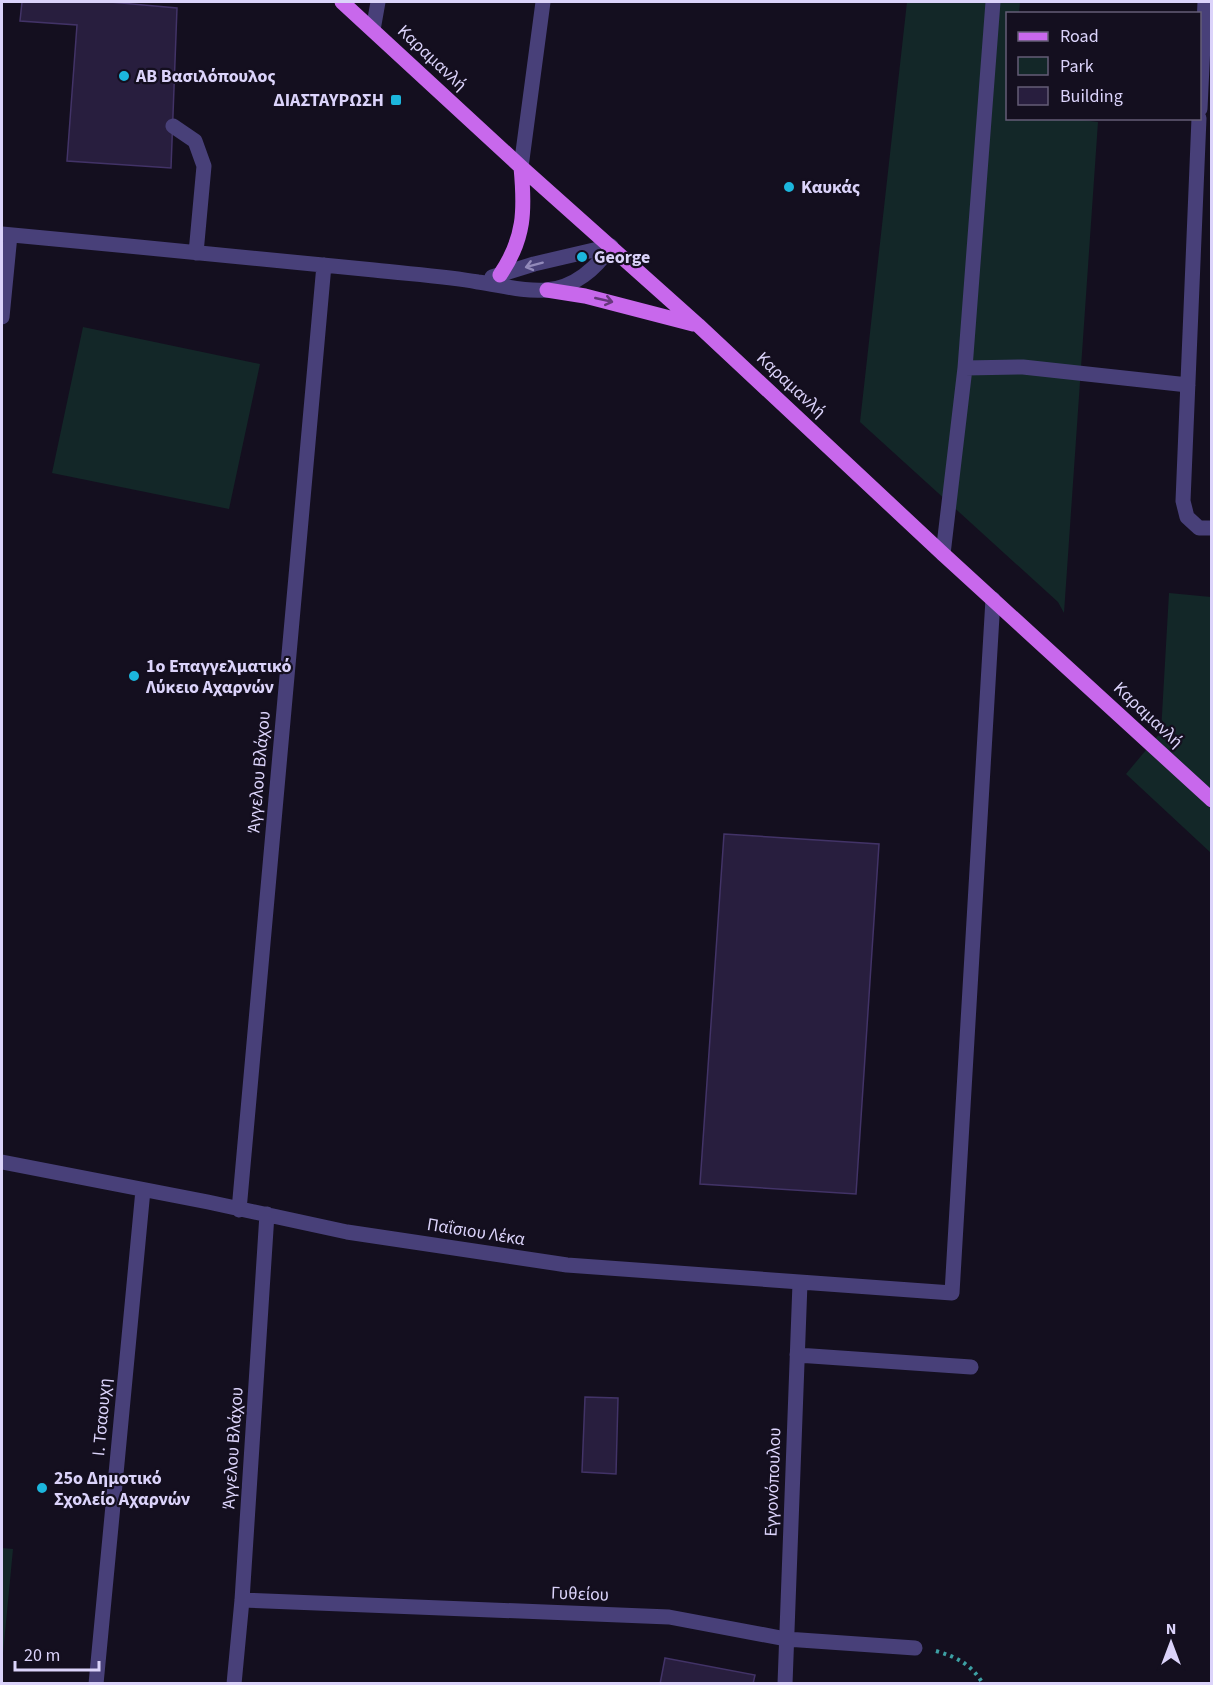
<svg xmlns="http://www.w3.org/2000/svg" width="1213" height="1685" viewBox="0 0 1213 1685" font-family="'Source Sans 3',sans-serif">
<rect width="100%" height="100%" fill="#140f1f"/>
<!-- green -->
<path fill="#132728" d="M907,2h113l-1,11 -11,1v104h59l31,4 -34,491 -6,-11 -198,-180z
M83,327l177,37 -31,145 -177,-36z
M1169,593l42,4v256l-85,-79 35,-42z
M2,1548l11,1 -11,115z"/>
<!-- building -->
<path fill="#281e3e" stroke="#423367" stroke-width="1.5" d="M22,2h88l67,6 -6,160 -104,-7 10,-136 -57,-4z
M724,834l155,10 -23,350 -156,-10z
M585,1397l33,1 -2,76 -34,-2z
M665,1658l90,17 -2,9h-93z"/>
<g fill="none" stroke-linecap="round" stroke-linejoin="round">
<!-- path -->
<path stroke="#3da0a4" stroke-width="4" stroke-dasharray="3 4.5" stroke-linecap="butt" d="M936,1651c21,6 36,14 47,33"/>
<!-- minor -->
<path stroke="#484079" stroke-width="15" d="M373,30l5,-28
M1200,109l5,-107
M1199,118l-16,383 4,16 12,11h13
M173,126l22,15 9,25 -8,87
M521,167l22,-165
M2,234c124,12 248,23 372,36 34,4 70,6 104,12 22,3 45,10 68,8 28,-2 51,-22 65,-44
M492,277l42,-13 77,-18
M2,317l8,-82
M965,368l58,-1 165,18
M943,554l22,-186 28,-366
M2,1162l206,40 139,30 220,33 385,28 41,-694
M239,1210l85,-945
M797,1355l174,12
M242,1600l427,17 117,22 129,9
M96,1684l47,-494
M234,1684l8,-84 25,-386
M785,1684l15,-401"/>
<!-- major -->
<path stroke="#c868ec" stroke-width="15" d="M342,2l179,165 177,158 245,229 269,246
M500,275c25,-37 25,-65 21,-108
M547,290l38,6 108,28"/>
</g>
<!-- one-way arrows -->
<defs><path id="oneway-shaft" d="M-6 0H5M1.5-3L5.5 0L1.5 3" fill="none" stroke-width="1.6" stroke-linecap="round" stroke-linejoin="round" transform="scale(1.5)"/></defs>
<use stroke="#928aba" href="#oneway-shaft" transform="translate(534 265) rotate(165)"/>
<use stroke="#65377b" href="#oneway-shaft" transform="translate(604 300) rotate(13)"/>
<!-- markers -->
<g fill="#1cb6dd" stroke="#140f1f" stroke-width="2">
<circle cx="124" cy="76" r="6"/>
<rect x="390" y="94" width="12" height="12" rx="3"/>
<circle cx="789" cy="187" r="6"/>
<circle cx="582" cy="257" r="6"/>
<circle cx="134" cy="676" r="6"/>
<circle cx="42" cy="1488" r="6"/>
</g>
<g text-anchor="middle" dominant-baseline="central" stroke-width="4.5" stroke-linejoin="round" paint-order="stroke">
<!-- street labels -->
<g font-size="18" fill="#dbd3fa" stroke="#140f1f">
<text transform="translate(432 58) rotate(43)">Καραμανλή</text>
<text transform="translate(791 385) rotate(43)">Καραμανλή</text>
<text transform="translate(1148 715) rotate(43)">Καραμανλή</text>
<text transform="translate(259 772) rotate(-85)">Άγγελου Βλάχου</text>
<text transform="translate(476 1232) rotate(9)">Παΐσιου Λέκα</text>
<text transform="translate(102 1417) rotate(-85)">Ι. Τσαουχη</text>
<text transform="translate(233 1448) rotate(-86)">Άγγελου Βλάχου</text>
<text transform="translate(773 1482) rotate(-88)">Εγγονόπουλου</text>
<text transform="translate(580 1594) rotate(2)">Γυθείου</text>
</g>
<!-- poi labels -->
<g font-size="18" font-weight="bold" fill="#dbd3fa" stroke="#140f1f" text-anchor="start">
<text x="136" y="76">ΑΒ Βασιλόπουλος</text>
<text x="384" y="100" text-anchor="end">ΔΙΑΣΤΑΥΡΩΣΗ</text>
<text x="801" y="187">Καυκάς</text>
<text x="594" y="257">George</text>
<text x="146" y="666">1ο Επαγγελματικό<tspan x="146" dy="21">Λύκειο Αχαρνών</tspan></text>
<text x="54" y="1478">25ο Δημοτικό<tspan x="54" dy="21">Σχολείο Αχαρνών</tspan></text>
</g>
</g>
<!-- border -->
<rect width="1213" height="1685" fill="none" stroke="#dbd3fa" stroke-width="6"/>
<!-- legend -->
<rect x="1006" y="12" width="195" height="108" fill="#140f1f" stroke="#645d77" stroke-width="1.5"/>
<rect x="1018" y="32" width="30" height="9" fill="#c868ec" stroke="#645d77" stroke-width="1.5"/>
<text x="1060" y="42" font-size="18" fill="#dbd3fa">Road</text>
<rect x="1018" y="57" width="30" height="18" fill="#132728" stroke="#645d77" stroke-width="1.5"/>
<text x="1060" y="72" font-size="18" fill="#dbd3fa">Park</text>
<rect x="1018" y="87" width="30" height="18" fill="#281e3e" stroke="#645d77" stroke-width="1.5"/>
<text x="1060" y="102" font-size="18" fill="#dbd3fa">Building</text>
<!-- north arrow -->
<g transform="translate(1171 1643)" stroke="#140f1f" stroke-width="4.5" paint-order="stroke">
<path d="M0-4.5L10 22L0 15L-10 22Z" fill="#dbd3fa"/>
<text y="-9" font-size="16" font-weight="bold" text-anchor="middle" fill="#dbd3fa">N</text>
</g>
<!-- scale -->
<path d="M15 1661v9h84v-9" fill="none" stroke="#dbd3fa" stroke-width="3"/>
<text x="24" y="1661" font-size="18" fill="#dbd3fa" stroke="#140f1f" stroke-width="4.5" paint-order="stroke">20 m</text>
</svg>
